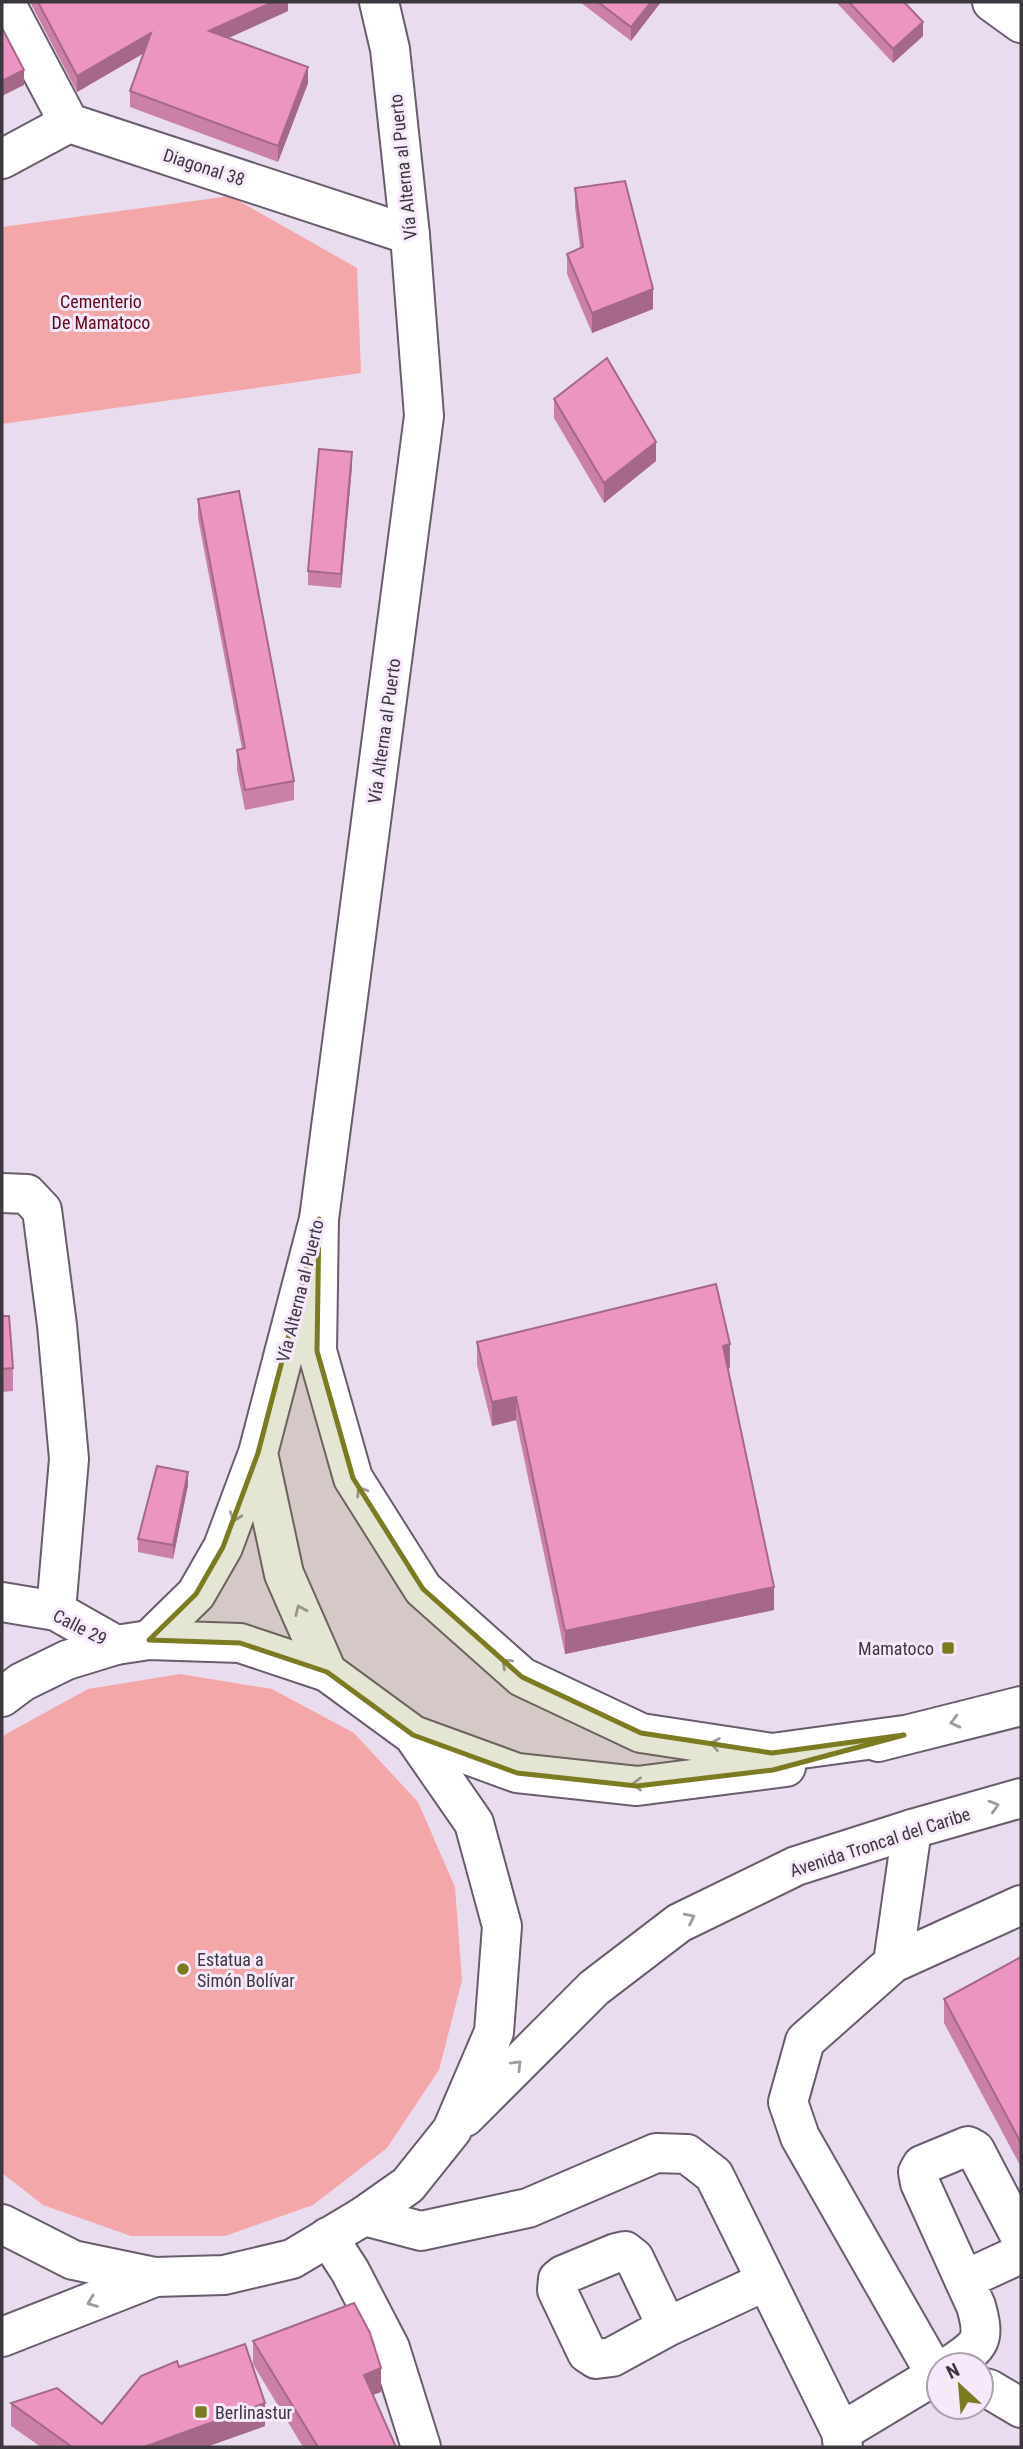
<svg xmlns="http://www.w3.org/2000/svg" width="1023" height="2449" viewBox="0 0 1023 2449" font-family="'Roboto Condensed',sans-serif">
<rect width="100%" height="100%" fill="#eadcef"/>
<!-- green -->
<path fill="#f4a7a9" d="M230,196l127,72 4,105 -359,51v-197z
M180,1674l92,15 82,44 64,69 37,85 7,93 -23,90 -52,78 -74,57 -88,31h-94l-88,-31 -41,-32v-435l4,-4 82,-45z"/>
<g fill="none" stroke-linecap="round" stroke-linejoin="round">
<defs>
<path id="minor" d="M5,2l64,121
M992,2l29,21
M2,159l67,-36 341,112
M2,1193l25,1 15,16 15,115 12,134 -13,152
M2,1602l54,9 60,34
M912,1829l-19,134 -88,78 -17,61 12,35 136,238 3,1
M893,1963l128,-58
M364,2216l57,15 107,-23 128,-55 31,1 27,21 127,257 2,15
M328,2237l22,34 40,77 31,99
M964,2280l50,-23 7,-7
M667,2327l-33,-69 -9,-7 -9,2 -53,22 -5,4 -1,11 30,63 9,6 16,-2 55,-30 99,-46
M2,2337l153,-60
M951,2365c29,-20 35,-23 25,-59l-56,-123 -2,-11 4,-7 46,-19 7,4 46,88
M981,2387l8,2 32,19
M841,2432l98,-59"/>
<path id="major" d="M258,1453l26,121 43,98
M149,1640l47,-46 27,-47 35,-94 61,-234 105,-803 -14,-181 -20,-186 -11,-47"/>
<path id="highway" d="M319,1219l-2,132 36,127 70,111 99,88 119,56 131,20 132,-18
M2,1697l20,-15 45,-22 49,-15 33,-5 91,3 87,29 86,63 61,88 28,103 -8,106 -42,98 -44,55 -44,31 -72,43 -68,16 -69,2 -82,-17 -71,-36
M413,1735l104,38 120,13 149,-19
M878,1742l143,-36
M465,2117l129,-129 85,-65 117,-57 116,-37 109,-31"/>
</defs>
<!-- minor casing -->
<use href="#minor" stroke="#685c6d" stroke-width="42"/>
<!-- major casing -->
<use href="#major" stroke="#685c6d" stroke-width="42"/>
<!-- highway casing -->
<use href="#highway" stroke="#685c6d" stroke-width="42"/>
<!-- minor -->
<use href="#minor" stroke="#fff" stroke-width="38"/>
<!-- major -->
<use href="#major" stroke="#fff" stroke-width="38"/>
<!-- highway -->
<use href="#highway" stroke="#fff" stroke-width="38"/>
</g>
<!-- wall -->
<path fill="#cb80a7" d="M30,2h258v9l-60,27 80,45 -30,79 -148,-55v-16l14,-38 -67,39z
M580,2h81l-30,39z
M836,2h68l19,34 -30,27z
M575,188l78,121 -61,24 -25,-59v-20l13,-6 -5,-41z
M554,399l102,62 -52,42 -50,-85z
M352,466l-11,122 -33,-3v-14z
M198,499l96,282v19l-49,10 -8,-40v-20l5,-1 -44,-231z
M2,1316l11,52v23l-11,1z
M477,1342l253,26h-2l46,242 -209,44 -49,-234 -24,6 -15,-61z
M188,1485l-15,74 -35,-7v-13z
M1021,1957v210l-77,-144v-24z
M253,2341l128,51 -8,3 23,52h-93l-50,-83z
M11,2403l91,21 163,2 -59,21h-165l-30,-21z"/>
<!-- shaded-wall -->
<path fill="#a56888" d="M273,2h15v9l-79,36v-16z
M651,2h10l-30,39v-14z
M923,22v14l-30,27v-14z
M151,33v16l-74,43v-16z
M308,67v16l-30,79v-16z
M24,70v15l-22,11v-15z
M653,289v20l-61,24v-20z
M656,442v19l-52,42v-20z
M352,452v14l-11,122v-14z
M730,1344v24l-7,2v-24z
M516,1397v23l-24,6v-24z
M188,1472v13l-15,74v-14z
M774,1587v23l-209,44v-23z
M381,2368v24l-17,6v-23z
M265,2403v23l-59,21h-62z"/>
<!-- building -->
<path fill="#ec95c2" stroke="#a56888" stroke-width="2" d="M38,2h235l-64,29 99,36 -30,79 -148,-55 21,-58 -74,43z
M598,2h53l-20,25z
M849,2h55l19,20 -30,27z
M2,28l22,42 -22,11z
M625,181l28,108 -61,24 -25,-59 16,-7 -8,-59z
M607,358l49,84 -52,41 -50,-84z
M319,449l33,3 -11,122 -33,-3z
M239,491l55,290 -49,9 -8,-40 8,-2 -47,-249z
M716,1284l14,60 -7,2 51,241 -209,44 -49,-234 -24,5 -15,-60z
M2,1316h7l4,52 -11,1z
M157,1466l31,6 -15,73 -35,-6z
M1021,1957v186l-77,-144z
M354,2303l16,30 11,35 -17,7 32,72h-78l-65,-106z
M245,2344l20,59 -121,44h-72l-61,-44 46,-15 45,36 39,-48 36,-15 2,6z"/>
<!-- one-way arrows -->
<defs><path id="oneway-chevron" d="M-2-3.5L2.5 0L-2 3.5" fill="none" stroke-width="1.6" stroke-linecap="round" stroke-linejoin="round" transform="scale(1.75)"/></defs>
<g stroke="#9e9b9f">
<use href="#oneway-chevron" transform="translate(361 1491) rotate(-122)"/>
<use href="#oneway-chevron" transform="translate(235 1517) rotate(110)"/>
<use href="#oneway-chevron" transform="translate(300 1610) rotate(-114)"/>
<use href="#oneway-chevron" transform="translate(506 1663) rotate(-138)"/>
<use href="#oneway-chevron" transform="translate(955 1722) rotate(166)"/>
<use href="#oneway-chevron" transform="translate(715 1744) rotate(-171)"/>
<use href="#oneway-chevron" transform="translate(637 1784) rotate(-180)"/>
<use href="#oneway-chevron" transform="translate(994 1806) rotate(-16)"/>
<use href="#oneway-chevron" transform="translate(690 1918) rotate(-26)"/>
<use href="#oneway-chevron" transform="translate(517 2065) rotate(-45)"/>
<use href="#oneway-chevron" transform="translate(92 2302) rotate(159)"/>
</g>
<!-- marked area -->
<path fill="#7c7b22" fill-opacity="0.2" stroke="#7c7b22" stroke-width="5" stroke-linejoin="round" d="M319,1219l-2,132 36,127 70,111 99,88 119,56 131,20 132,-18 -131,35 -136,16 -120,-13 -104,-38 -86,-63 -87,-29 -91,-3 47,-46 27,-47 35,-94z"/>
<!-- markers -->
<g fill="#7c7b22" stroke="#f7e9fc" stroke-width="2.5">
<rect x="941" y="1641" width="14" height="14" rx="3.5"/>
<circle cx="183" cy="1969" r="7"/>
<rect x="194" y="2405" width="14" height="14" rx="3.5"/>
</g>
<g text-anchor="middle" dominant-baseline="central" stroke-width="6" stroke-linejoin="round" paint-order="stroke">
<!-- street labels -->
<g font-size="18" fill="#3d373f" stroke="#f7e9fc">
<text transform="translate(204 167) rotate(18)">Diagonal 38</text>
<text transform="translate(403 167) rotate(-96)">Vía Alterna al Puerto</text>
<text transform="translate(384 731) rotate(-82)">Vía Alterna al Puerto</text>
<text transform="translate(300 1291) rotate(-76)">Vía Alterna al Puerto</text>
<text transform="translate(80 1627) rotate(27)">Calle 29</text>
<text transform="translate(880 1842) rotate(-18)">Avenida Troncal del Caribe</text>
</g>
<!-- park labels -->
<g font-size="18" fill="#61091a" stroke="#f7e9fc">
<text x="101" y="301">Cementerio<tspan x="101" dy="21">De Mamatoco</tspan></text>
</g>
<!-- poi labels -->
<g font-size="18" fill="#3d373f" stroke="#f7e9fc" text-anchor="start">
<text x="934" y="1648" text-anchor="end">Mamatoco</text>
<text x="197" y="1959">Estatua a<tspan x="197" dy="21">Simón Bolívar</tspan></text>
<text x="215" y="2412">Berlinastur</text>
</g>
</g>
<!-- border -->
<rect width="1023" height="2449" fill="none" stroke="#3d373f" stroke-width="7"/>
<!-- north arrow -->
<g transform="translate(960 2386) rotate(334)"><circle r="33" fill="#f7e9fc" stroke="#ada2b0" stroke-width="2"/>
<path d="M0-5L12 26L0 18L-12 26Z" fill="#7c7b22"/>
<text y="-10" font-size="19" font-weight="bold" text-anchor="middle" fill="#3d373f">N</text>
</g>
</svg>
